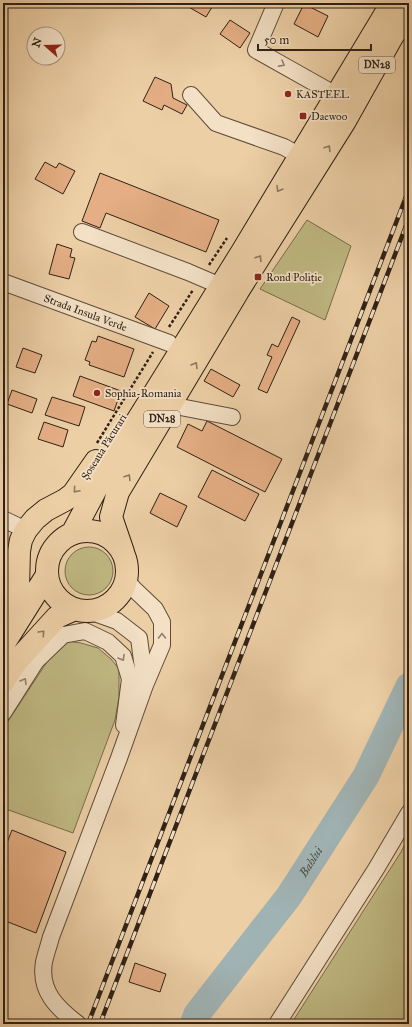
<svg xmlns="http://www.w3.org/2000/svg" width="412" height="1027" viewBox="0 0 412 1027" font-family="'IM FELL Great Primer',serif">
<rect width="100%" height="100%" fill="#edcfa6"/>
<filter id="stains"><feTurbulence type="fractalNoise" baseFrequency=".005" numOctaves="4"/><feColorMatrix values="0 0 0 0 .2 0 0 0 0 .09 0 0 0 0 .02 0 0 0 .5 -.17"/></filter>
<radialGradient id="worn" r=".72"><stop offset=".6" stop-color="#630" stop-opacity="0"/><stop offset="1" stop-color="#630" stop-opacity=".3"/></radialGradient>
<!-- green -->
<path fill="#bfb882" stroke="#776c4c" d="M307,220l44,26 -26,74 -65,-31z
M65 571a24 24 0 1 1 48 0a24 24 0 1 1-48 0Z
M66,641l15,2 17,5 13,11 8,10v28l-4,23 -42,113 -70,-25v-79l55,-84z
M409,836v188h-118l110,-172z"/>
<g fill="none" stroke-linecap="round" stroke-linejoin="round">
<!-- river -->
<path stroke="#a0b3b4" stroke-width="27" id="s1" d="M193,1024l4,-10 92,-118 77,-120 43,-90"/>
</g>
<!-- building -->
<path fill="#e5ae84" stroke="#2f2115" d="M189,3h24l1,1 -8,13 -19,-11z
M304,4l24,12 -10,21 -24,-13z
M230,20l20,13 -10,15 -20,-14z
M155,77l16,7 2,14 14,7 -5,9 -18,-9 -2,5 -19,-9z
M45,162l11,6 3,-5 16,8 -12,23 -28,-15z
M100,173l119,47 -13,32 -100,-39 -6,15 -18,-7z
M57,244l15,5 -2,8 5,1 -6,21 -20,-5z
M149,293l20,13 -14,23 -20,-12z
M292,317l8,4 -33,72 -9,-4 14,-32 -5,-2 5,-11 6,3z
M98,336l36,13 -10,28 -35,-12 1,-3 -5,-2 7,-19 4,1z
M23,348l19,7 -7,18 -19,-6z
M211,369l29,16 -7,12 -29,-16z
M80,376l41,15 -7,20 -41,-15z
M12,390l25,9 -5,14 -25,-9z
M52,397l33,10 -6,19 -34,-11z
M207,421l75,38 -17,33 -88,-45 11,-23 14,7z
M44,422l24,8 -5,17 -25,-8z
M212,470l47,24 -14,27 -47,-24z
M160,493l27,13 -10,21 -27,-14z
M12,830l54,22 -30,81 -33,-13v-67z
M135,963l31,11 -6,18 -31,-10z"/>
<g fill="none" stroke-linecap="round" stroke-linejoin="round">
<defs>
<g id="minor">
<path d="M276,3l-20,47 80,45"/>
<path d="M191,95l25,28 68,24 16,9"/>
<path d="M82,232l106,40 28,12"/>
<path id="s2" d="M3,282l166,61"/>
<path d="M170,405l62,12"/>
<path d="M3,519l23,11"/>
<path d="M3,571l16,4"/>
<path d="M89,611l28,10 22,17 6,46"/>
<path d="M3,713l33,-52 27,-26 22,-4 23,11 15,14 7,23 -6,46"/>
<path d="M78,1024c-21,-16 -39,-33 -34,-62 2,-9 5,-17 7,-25l68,-179 26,-73 17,-40v-23l-7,-13 -21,-20 -8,-9"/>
<path d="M277,1024l99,-155 33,-56"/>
</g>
<path id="highway" d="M47 571a40 40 0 1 1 80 0a40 40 0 1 1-80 0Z
M72,534l31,-58 139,-224 150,-249
M123,552l-12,-35 7,-25 120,-201 107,-170 47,-84 17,-28
M3,625l15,-37 1,-37 2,-11 5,-10 9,-11 11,-9 19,-10 8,-6 23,-33
M3,645l44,-70
M3,682l13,-20 41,-45 18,-8"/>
</defs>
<!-- minor casing -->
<use href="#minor" stroke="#5e4c39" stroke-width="18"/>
<!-- highway casing -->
<use href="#highway" stroke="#2f2115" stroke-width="24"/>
<!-- path -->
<path stroke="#2f2115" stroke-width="2.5" stroke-dasharray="3 2" stroke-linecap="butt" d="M209,265l18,-27
M169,327l24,-37
M97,443l56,-91"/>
<!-- minor -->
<use href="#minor" stroke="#f3e0c5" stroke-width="16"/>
<!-- highway -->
<use href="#highway" stroke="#edcfa6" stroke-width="22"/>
<defs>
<path id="rail" d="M88,1024l321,-835
M100,1024l309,-806"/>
</defs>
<!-- rail casing -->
<use href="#rail" stroke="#2f2115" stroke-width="4.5"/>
<!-- rail -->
<use href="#rail" stroke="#f3e0c5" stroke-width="3" stroke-dasharray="9" stroke-linecap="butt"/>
</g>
<!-- one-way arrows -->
<defs><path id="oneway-chevron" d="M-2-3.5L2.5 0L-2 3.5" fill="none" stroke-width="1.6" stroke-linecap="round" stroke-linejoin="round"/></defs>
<g stroke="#91806d">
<use href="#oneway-chevron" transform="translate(282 64) rotate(29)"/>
<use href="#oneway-chevron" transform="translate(162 636) rotate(-91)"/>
<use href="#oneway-chevron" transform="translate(122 658) rotate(60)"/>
<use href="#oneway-chevron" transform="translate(24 681) rotate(-59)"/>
</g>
<g stroke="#8e785e">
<use href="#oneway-chevron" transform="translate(328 148) rotate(-58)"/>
<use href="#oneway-chevron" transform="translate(279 189) rotate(121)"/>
<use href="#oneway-chevron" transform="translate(259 258) rotate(-58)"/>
<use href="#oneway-chevron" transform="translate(195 365) rotate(-59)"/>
<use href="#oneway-chevron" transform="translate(128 477) rotate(-58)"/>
<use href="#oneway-chevron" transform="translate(76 490) rotate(131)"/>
<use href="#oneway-chevron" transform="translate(42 633) rotate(-47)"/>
</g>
<!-- markers -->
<g fill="#8f2418" stroke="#f3e0c5" stroke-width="1.5">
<circle cx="288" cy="94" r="4"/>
<rect x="299" y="112" width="8" height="8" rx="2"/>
<rect x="254" y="273" width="8" height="8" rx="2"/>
<circle cx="97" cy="393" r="4"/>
</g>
<g text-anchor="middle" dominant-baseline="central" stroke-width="3.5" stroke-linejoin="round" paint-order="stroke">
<!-- shield labels -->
<g fill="#f3e0c5" stroke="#6a5a4a" stroke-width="1">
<rect x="359" y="57" width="36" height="16" rx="3"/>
<rect x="144" y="411" width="36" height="16" rx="3"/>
</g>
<g font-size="10" font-weight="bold" fill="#2f2115">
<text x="377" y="65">DN28</text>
<text x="162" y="419">DN28</text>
</g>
<!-- poi labels -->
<g font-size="11" fill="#2f2115" stroke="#f3e0c5" text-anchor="start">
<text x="296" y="94">KASTEEL</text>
<text x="311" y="116">Daewoo</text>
<text x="266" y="277">Rond Poliție</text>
<text x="105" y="393">Sophia-Romania</text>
</g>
<!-- street labels -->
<g font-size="11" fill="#2f2115" stroke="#f3e0c5">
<text stroke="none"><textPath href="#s2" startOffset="88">Strada Insula Verde</textPath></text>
<text transform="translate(104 447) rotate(-58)">Șoseaua Păcurari</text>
</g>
<!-- water labels -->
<g font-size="12" font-style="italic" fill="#514d45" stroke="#f3e0c5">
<text stroke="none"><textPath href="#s1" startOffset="201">Bahlui</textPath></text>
</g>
</g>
<!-- margin -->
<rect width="412" height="1027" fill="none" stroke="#edcfa6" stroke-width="16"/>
<rect x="4" y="4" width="404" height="1019" fill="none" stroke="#2f2115" stroke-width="2"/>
<rect x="8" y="8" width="396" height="1011" fill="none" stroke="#2f2115"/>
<!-- north arrow -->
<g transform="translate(46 46) rotate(290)"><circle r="19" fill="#f3e0c5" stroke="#a5947f"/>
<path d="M0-3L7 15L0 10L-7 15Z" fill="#8f2418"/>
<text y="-6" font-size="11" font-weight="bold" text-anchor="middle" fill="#2f2115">N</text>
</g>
<!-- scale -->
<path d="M258 44v6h113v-6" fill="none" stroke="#2f2115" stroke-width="2"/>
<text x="264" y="44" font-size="12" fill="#2f2115" stroke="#f3e0c5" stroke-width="3" paint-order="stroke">50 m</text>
<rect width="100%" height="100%" filter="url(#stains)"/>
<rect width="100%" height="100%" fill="url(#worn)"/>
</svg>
